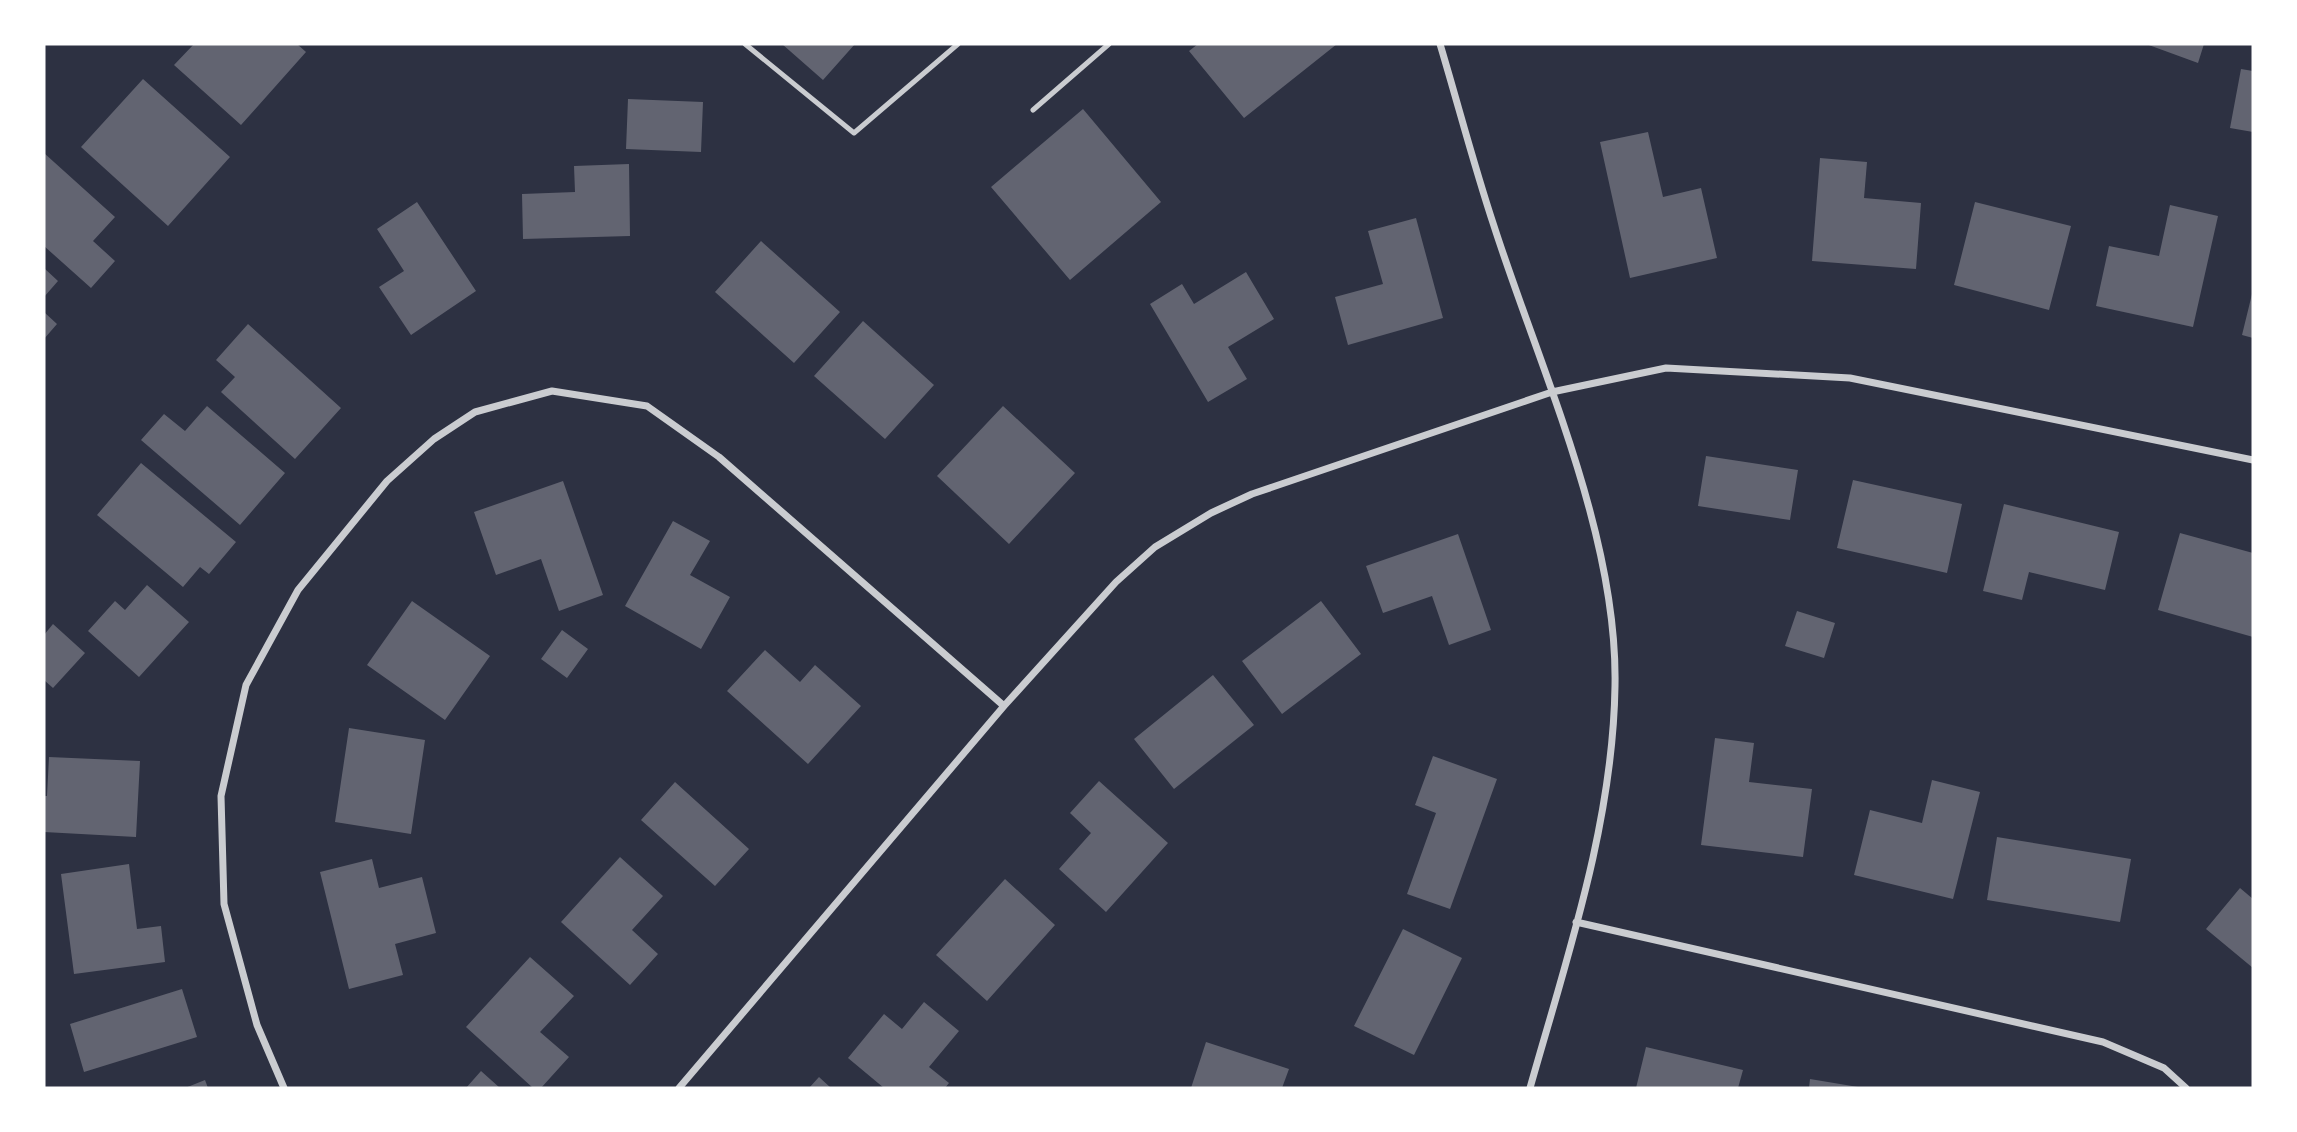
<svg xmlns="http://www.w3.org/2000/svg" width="2297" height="1132" viewBox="0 0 2297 1132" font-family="Karla,sans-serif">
<rect width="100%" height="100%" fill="#2d3142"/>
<!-- building -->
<path fill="#626471" d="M194,44h103l9,8 -65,73 -67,-60z
M782,44h73l-32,36z
M1198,44h139l-93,74 -55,-67z
M2146,44h58l-6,19z
M2241,69l12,2v61l-23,-4z
M143,79l87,78 -62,69 -87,-79z
M628,99l75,3 -2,50 -75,-3z
M1083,109l78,93 -91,78 -79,-93z
M1648,132l15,65 38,-9 16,70 -87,20 -30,-136z
M44,153l71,64 -22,24 22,20 -24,27 -47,-42z
M1820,158l47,4 -3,36 57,5 -5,66 -104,-8z
M629,164l1,72 -107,3 -1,-45 53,-2 -1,-26z
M417,202l59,89 -65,44 -32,-48 25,-16 -27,-42z
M1975,202l96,24 -22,84 -95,-25z
M2170,205l48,11 -25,111 -97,-21 13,-60 50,10z
M1416,218l27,100 -95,27 -13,-48 48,-13 -15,-53z
M761,241l79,71 -46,51 -79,-71z
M44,268l14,13 -14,16z
M1246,272l28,47 -46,28 19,32 -39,23 -58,-98 32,-20 12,20z
M2252,294h1v44l-11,-3z
M44,312l13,12 -13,15z
M863,321l71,64 -49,54 -71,-63z
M248,324l93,84 -46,51 -74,-67 14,-15 -19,-17z
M207,406l78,67 -45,52 -99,-85 23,-26 21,17z
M1003,406l72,67 -66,71 -72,-68z
M1706,456l92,14 -8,50 -92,-14z
M141,463l95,79 -27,32 -9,-7 -17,20 -86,-72z
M1853,480l109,24 -15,69 -110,-25z
M563,481l40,114 -44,16 -18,-52 -45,16 -22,-63z
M2004,504l115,28 -14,58 -76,-18 -7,28 -39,-9z
M673,521l37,20 -20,34 40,22 -29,52 -76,-43z
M2180,533l73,20v84l-95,-27z
M1458,534l33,96 -42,15 -17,-49 -49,17 -17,-47z
M147,585l42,37 -50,55 -51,-46 27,-30 10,9z
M412,601l78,55 -45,64 -78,-55z
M1321,601l40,53 -79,60 -40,-53z
M1797,611l38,12 -11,35 -39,-12z
M53,624l32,29 -32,35 -9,-8v-45z
M562,630l26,19 -21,29 -26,-19z
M765,650l35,32 15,-17 46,41 -53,58 -81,-73z
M1213,675l41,50 -80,64 -40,-50z
M349,728l76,12 -14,94 -76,-12z
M1715,738l39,5 -5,39 63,7 -9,68 -102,-12z
M1433,756l64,23 -47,130 -43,-15 29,-81 -21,-8z
M49,757l91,4 -4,76 -92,-5v-36h3z
M1932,780l48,12 -27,107 -99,-24 16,-65 52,13z
M1099,781l69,62 -62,69 -47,-43 32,-36 -21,-20z
M675,782l74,67 -34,37 -74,-66z
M1997,837l134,22 -11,63 -133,-22z
M620,857l43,39 -31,34 26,24 -28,31 -69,-63z
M372,859l7,29 43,-11 14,56 -41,11 8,31 -54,14 -29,-117z
M129,864l8,65 24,-3 4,36 -91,12 -13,-100z
M1005,879l50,46 -68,76 -51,-46z
M2240,888l13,11v69l-47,-39z
M1403,929l59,29 -48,97 -60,-29z
M530,957l44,39 -34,36 29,25 -28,31h-8l-67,-61z
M182,989l15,48 -113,35 -14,-48z
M924,1002l35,29 -30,36 20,16 -4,5h-61l-36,-30 36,-44 18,15z
M1206,1042l83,27 -7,19h-91z
M1646,1047l97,23 -5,18h-102z
M481,1071l19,17h-34z
M819,1077l12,11h-22z
M1810,1079l48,8v1h-49z
M205,1080l3,8h-23z"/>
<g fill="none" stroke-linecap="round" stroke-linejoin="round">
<!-- service -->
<path stroke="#caccd0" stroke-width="5" d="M745,44l109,89 104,-89
M1033,110l76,-66"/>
<!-- minor -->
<path stroke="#caccd0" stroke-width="7" d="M1440,44c18,60 34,122 54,182 46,143 124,309 121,460 -2,137 -48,271 -85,402
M1576,922l527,120 61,26 22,20
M284,1088l-27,-63 -33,-121 -3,-108 25,-111 52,-95 89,-109 47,-42 41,-27 77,-21 95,15 72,51 285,249
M679,1088l325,-382 112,-124 39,-35 56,-34 41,-19 300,-102 114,-24 184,10 403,82"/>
</g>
<!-- border -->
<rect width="2297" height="1132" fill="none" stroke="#ffffff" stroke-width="91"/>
</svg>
